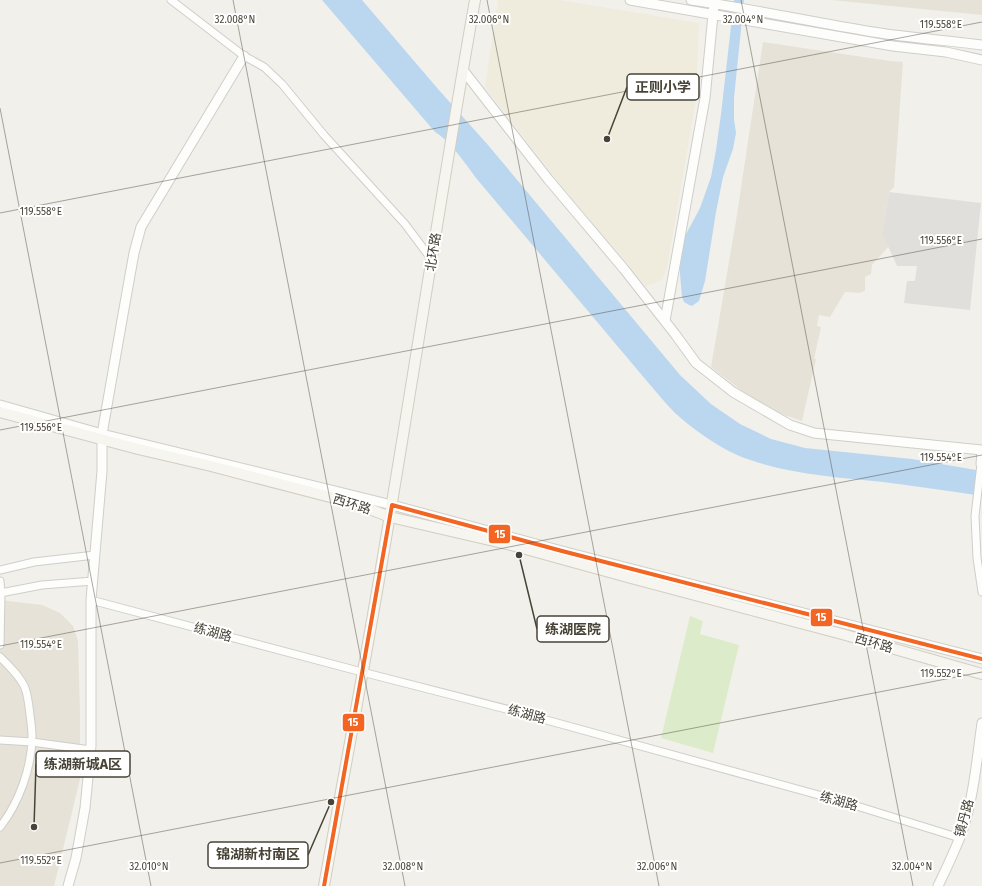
<svg xmlns="http://www.w3.org/2000/svg" width="982" height="886" viewBox="0 0 982 886" font-family="'Fira Sans','Noto Sans SC',sans-serif">
<rect width="100%" height="100%" fill="#f1f0eb"/>
<!-- residential -->
<path fill="#e6e2d8" d="M831,0h151v15z
M763,42l127,19 13,1 -9,125 -5,5 -7,41 7,13 -17,19 -1,9 -6,3v14l-6,2 -14,-1 -15,25 -11,-2 -2,11 4,1 -7,32h2l-14,62 -23,-8 -37,-22 -31,-24 25,-146z
M0,600l42,5 18,8 13,13 5,15 2,70v68l-26,107h-54z"/>
<!-- education -->
<path fill="#efecdd" d="M498,0h63l138,23 -3,77 -29,168 -5,12 -16,6 -91,-108 -70,-91z"/>
<!-- green -->
<path fill="#dceccb" d="M690,616l13,5 -3,13 39,11 -26,108 -52,-15z"/>
<!-- parking -->
<path fill="#e1dfdb" d="M889,192l92,11 -11,107 -66,-7 3,-22h8l2,-15h-20l-15,-33z"/>
<!-- water -->
<path fill="#bbd7f0" d="M322,0h40l76,89 50,56 192,230 31,29 29,20 31,15 34,9 107,11 70,12v25c-33,-5 -66,-10 -99,-14 -49,-5 -100,-8 -146,-27 -22,-10 -44,-26 -62,-42 -9,-9 -16,-18 -24,-27l-175,-208c-10,-14 -27,-38 -41,-46z
M734,0h10l-10,98v21l2,14 -3,16 -10,28 -7,35 -11,69 -6,20 -7,5 -3,-1 -5,-3 -2,-5 -2,-23v-18l5,-20 15,-28 11,-31 5,-27 5,-36z"/>
<g fill="none" stroke-linecap="round" stroke-linejoin="round">
<defs>
<path id="minor" d="M171,0l73,56 20,11 18,17 42,51 81,89 27,36
M981,464l-6,52 2,42 5,34
M0,570l34,-8 61,-7
M0,581l1,12 -1,52
M0,593l42,-8 51,-4
M91,600l271,72 148,38 334,92 116,36
M0,657c9,9 20,19 25,31 3,8 4,18 5,27 1,7 2,14 2,21 0,31 -13,67 -32,91
M0,740l32,2 59,8"/>
<path id="tertiary" d="M630,0l263,46 53,6 36,8
M691,0c61,9 121,22 182,32 36,6 73,8 109,13
M463,70l85,109 76,90 51,65 21,29 37,29 57,33 24,8 168,17
M665,321l40,-223 9,-94
M0,405l102,29 290,71 170,46 420,108
M981,464l1,-12
M68,886l8,-28 9,-50 6,-62v-146l11,-129v-37l20,-114 12,-67 7,-26 103,-171
M938,886c9,-19 18,-37 25,-57 11,-34 14,-71 19,-106"/>
<path id="secondary" d="M0,412l138,37 73,17 146,38 33,13 121,28 120,33 211,56 140,40
M324,886c19,-108 40,-216 58,-324 32,-188 60,-375 93,-562"/>
</defs>
<!-- minor casing -->
<use href="#minor" stroke="#cfcec9" stroke-width="9"/>
<!-- tertiary casing -->
<use href="#tertiary" stroke="#cfcec9" stroke-width="11"/>
<!-- secondary casing -->
<use href="#secondary" stroke="#d1cec2" stroke-width="12"/>
<!-- minor -->
<use href="#minor" stroke="#fdfdfc" stroke-width="7"/>
<!-- tertiary -->
<use href="#tertiary" stroke="#fdfdfc" stroke-width="9"/>
<!-- secondary -->
<use href="#secondary" stroke="#f7f5ef" stroke-width="10"/>
<defs>
<path id="bus-1" d="M324,886l68,-381 170,46 420,108"/>
</defs>
<!-- bus-1 casing -->
<use href="#bus-1" stroke="#fff" stroke-width="7"/>
<!-- bus-1 -->
<use href="#bus-1" stroke="#f26522" stroke-width="4"/>
</g>
<!-- ticks -->
<path fill="none" stroke="#484337" stroke-width="1" stroke-opacity="0.45" d="M233,0l172,886M487,0l172,886M741,0l172,886M0,108l151,778M0,213l982,-191M0,430l982,-191M0,646l982,-191M0,863l982,-191"/>
<g text-anchor="middle" dominant-baseline="central" stroke-width="4" stroke-linejoin="round" paint-order="stroke">
<!-- street labels -->
<g font-size="13" fill="#484337" stroke="#fff">
<text transform="translate(433 252) rotate(-81)">北环路</text>
<text transform="translate(352 504) rotate(17)">西环路</text>
<text transform="translate(213 632) rotate(15)">练湖路</text>
<text transform="translate(874 643) rotate(16)">西环路</text>
<text transform="translate(527 714) rotate(15)">练湖路</text>
<text transform="translate(839 801) rotate(16)">练湖路</text>
<text transform="translate(964 818) rotate(-75)">镇丹路</text>
</g>
</g>
<g font-size="10" text-anchor="middle" fill="#484337" stroke="#fff" stroke-width="4" stroke-linejoin="round" paint-order="stroke">
<text x="235" y="23">32.008°N</text>
<text x="489" y="23">32.006°N</text>
<text x="743" y="23">32.004°N</text>
<text x="941" y="28">119.558°E</text>
<text x="41" y="215">119.558°E</text>
<text x="941" y="244">119.556°E</text>
<text x="41" y="431">119.556°E</text>
<text x="941" y="461">119.554°E</text>
<text x="41" y="648">119.554°E</text>
<text x="941" y="677">119.552°E</text>
<text x="41" y="864">119.552°E</text>
<text x="149" y="870">32.010°N</text>
<text x="403" y="870">32.008°N</text>
<text x="657" y="870">32.006°N</text>
<text x="912" y="870">32.004°N</text>
</g>
<!-- callouts -->
<path fill="none" stroke="#484337" stroke-width="1.5" d="M607 139L627 87M519 555L537 629M34 827L36 764M331 802L308 855"/>
<g fill="#484337" stroke="#fff" stroke-width="1.5">
<circle cx="607" cy="139" r="4"/>
<circle cx="519" cy="555" r="4"/>
<circle cx="34" cy="827" r="4"/>
<circle cx="331" cy="802" r="4"/>
</g>
<g fill="#fff" stroke="#484337" stroke-width="1.5">
<rect x="627" y="74" width="72" height="26" rx="4"/>
<rect x="537" y="616" width="72" height="26" rx="4"/>
<rect x="36" y="751" width="94" height="26" rx="4"/>
<rect x="208" y="842" width="100" height="26" rx="4"/>
</g>
<g font-size="14" text-anchor="middle" font-weight="bold" fill="#484337">
<text x="663" y="92">正则小学</text>
<text x="573" y="634">练湖医院</text>
<text x="83" y="769">练湖新城A区</text>
<text x="258" y="859">锦湖新村南区</text>
</g>
<g stroke="#fff" stroke-width="1.5">
<rect x="488" y="524" width="23" height="20" rx="4" fill="#f26522"/>
<rect x="810" y="608" width="23" height="19" rx="4" fill="#f26522"/>
<rect x="342" y="713" width="23" height="19" rx="4" fill="#f26522"/>
</g>
<g font-size="11" text-anchor="middle" font-weight="bold" fill="#fff">
<text x="500" y="538">15</text>
<text x="821" y="621">15</text>
<text x="353" y="726">15</text>
</g>
</svg>
